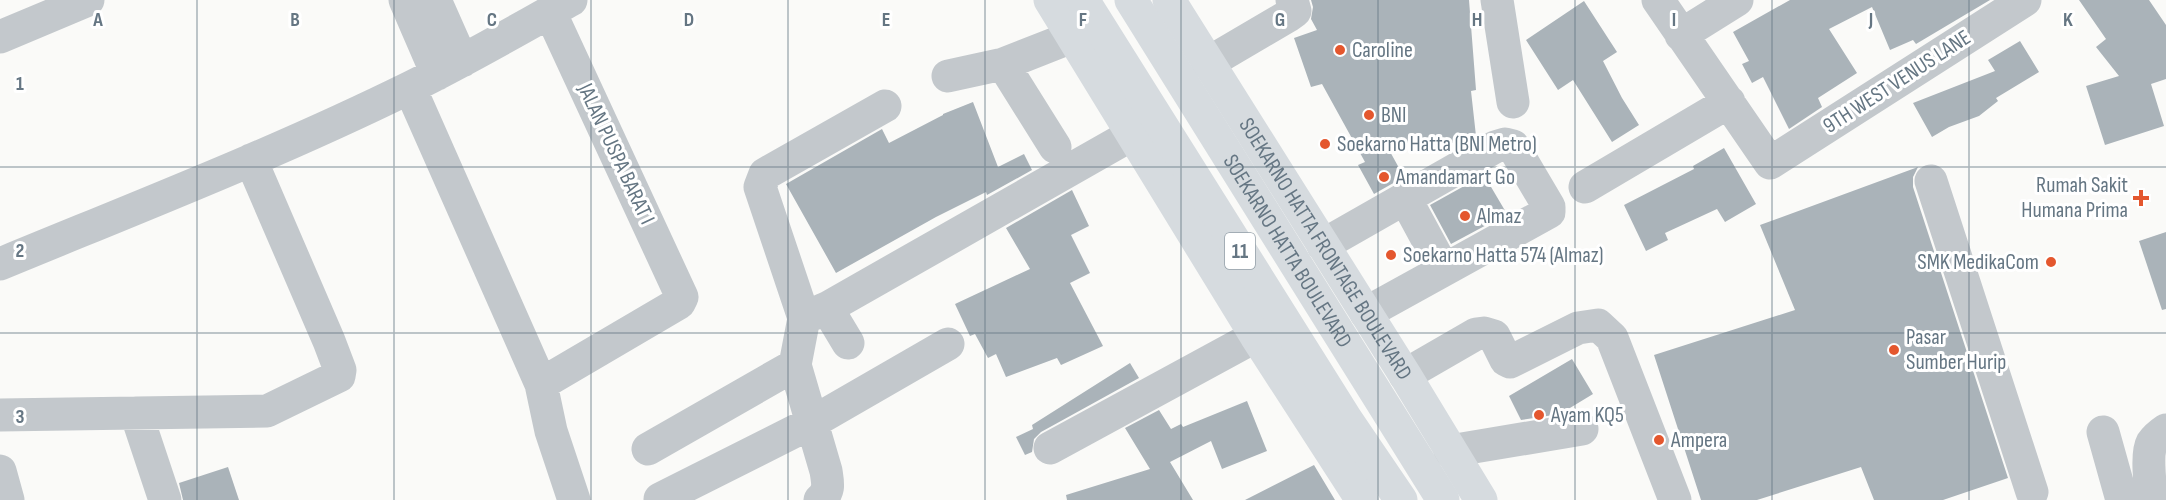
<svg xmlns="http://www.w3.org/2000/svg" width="2166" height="500" viewBox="0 0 2166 500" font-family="'Sofia Sans Condensed',sans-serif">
<rect width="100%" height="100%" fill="#fafaf8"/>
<!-- building -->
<path fill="#aab3b9" d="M1311,0h158l7,90 -5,1 5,45 -10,6 -78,6 16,29 -30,17 -16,-29 7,-3 -43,-78 -11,3 -17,-49 23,-8 -6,-11 2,-12z
M1790,0h200l-74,44 -3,-4 -23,10 -18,-43 -43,22 28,44 -39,25 4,9 -33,22 -26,-52 -11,6 -10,-19 7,-3 -16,-29z
M2079,0h70l17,25v54l-15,5 13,42 -59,19 -19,-59 33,-10 -23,-29 10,-8z
M1584,1l33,51 -14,9 19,37 17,27 -27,17 -39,-62 -15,10 -32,-50z
M2020,41l19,31 -43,26 2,3 -19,15 -30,11 -17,10 -19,-34 82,-32 -7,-11z
M973,102l25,65 26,-13 8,16 -45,25 -1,-3 -50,25 -100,56 -50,-89 96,-55 7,14 54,-28v-1z
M1724,148l32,56 -31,18 -8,-13 -52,24 3,7 -22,11 -22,-46 70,-36 -1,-3z
M1918,167l-5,10v10l95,291 -65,22h-69l-13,-33 -104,33h-56l-47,-145 141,-45 -35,-85z
M1484,175l23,39 -56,30 -21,-39z
M1072,190l17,36 -18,9 19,38 -20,10 33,63 -42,19 -4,-7 -51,19 -10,-23 -8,4 -13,-24 -5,2 -15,-32 75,-35 -24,-41z
M2166,232v77l-4,1 -23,-69z
M1572,359l21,35 -33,20 -39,6 -12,-24z
M1130,363l9,15 -98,54 -7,7 -2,13 -7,3 -9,-18 17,-8 -1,-4z
M1247,401l20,50 -45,18 -11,-28 -41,21 23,38h-126l-1,-5 84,-26 -25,-41 34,-18 12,19 10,-5 2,3z
M1314,465l21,35h-90z
M228,467l11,33h-56l-4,-17z"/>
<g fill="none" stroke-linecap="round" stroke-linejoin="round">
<!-- minor -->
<path stroke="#c3c8cc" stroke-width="33" d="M405,0l32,74
M435,0l27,61
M1497,0l16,102
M1658,0l112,163 255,-163
M1681,35l56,-35
M0,37l88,-37
M1208,63l80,-47 7,-5 -3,-11
M948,76l55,-12
M410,88l131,296 138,-81 3,-6 -132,-285
M1055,147l-52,-83 69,-27
M1931,181l101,311
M1585,187l144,-85
M1405,198l39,72
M1323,245l172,-98 10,-3 8,2 36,61v5l-183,101
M0,264c138,-57 277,-111 411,-177 55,-27 107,-57 160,-87
M827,308l21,35
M804,318l23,-10 306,-174
M1405,375l71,-41 8,-1 10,3 12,24 4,2 68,-34 20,-3 14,13 63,162
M541,384l10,47 23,69
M136,413l29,87
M0,415l267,-4 72,-35 1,-6 -11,-29 -78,-181
M2103,432l19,68
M1050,448l206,-112
M648,449l147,-84
M1450,451l132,-22
M0,471l8,29
M660,499l151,-76 137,-79
M820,500c10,-9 8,-16 6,-29l-31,-106 9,-47 -44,-131 5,-13 120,-68
M2153,500c-3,-12 -7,-46 -1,-57 4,-6 8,-9 14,-13"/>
<!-- major -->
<g stroke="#d6dbdf" stroke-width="33">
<path d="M1050,0l206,336 106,164"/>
<path id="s1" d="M1169,0l236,375 76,125"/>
</g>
<!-- highway -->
<g stroke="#d6dbdf" stroke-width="33">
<path d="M1083,0l263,419 55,81"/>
<path id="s2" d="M1131,0l312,500"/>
</g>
</g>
<!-- grid -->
<path fill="none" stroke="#657683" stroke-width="1.5" stroke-opacity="0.55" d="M197,0v500M394,0v500M591,0v500M788,0v500M985,0v500M1181,0v500M1378,0v500M1575,0v500M1772,0v500M1969,0v500M0,167h2166M0,333h2166"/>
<!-- markers -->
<g fill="#e4572e" stroke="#fff" stroke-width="2">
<circle cx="1340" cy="50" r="6"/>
<circle cx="1369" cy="115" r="6"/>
<circle cx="1325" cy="144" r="6"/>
<circle cx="1384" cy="177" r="6"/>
<path d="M2138 189h6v6h6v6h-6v6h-6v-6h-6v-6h6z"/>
<circle cx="1465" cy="216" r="6"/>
<circle cx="1391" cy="255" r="6"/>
<circle cx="2051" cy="262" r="6"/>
<circle cx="1894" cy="350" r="6"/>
<circle cx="1539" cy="415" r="6"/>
<circle cx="1659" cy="440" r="6"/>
</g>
<g text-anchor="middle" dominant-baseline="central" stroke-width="6" stroke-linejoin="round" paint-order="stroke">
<!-- shield labels -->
<rect fill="#fff" stroke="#939fa8" stroke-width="1.5" x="1225" y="233" width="30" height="36" rx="4.5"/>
<g font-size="21" font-weight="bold" fill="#657683">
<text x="1240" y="251">11</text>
</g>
<!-- poi labels -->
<g font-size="22" fill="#657683" stroke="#fff" text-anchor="start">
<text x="1352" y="50">Caroline</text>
<text x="1381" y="115">BNI</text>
<text x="1337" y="144">Soekarno Hatta (BNI Metro)</text>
<text x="1396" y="177">Amandamart Go</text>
<text x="2128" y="185" text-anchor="end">Rumah Sakit<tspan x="2128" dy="25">Humana Prima</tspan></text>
<text x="1477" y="216">Almaz</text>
<text x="1403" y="255">Soekarno Hatta 574 (Almaz)</text>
<text x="2039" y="262" text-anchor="end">SMK MedikaCom</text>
<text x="1906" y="337">Pasar<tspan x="1906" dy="25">Sumber Hurip</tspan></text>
<text x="1551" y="415">Ayam KQ5</text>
<text x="1671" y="440">Ampera</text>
</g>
<!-- street labels -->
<g font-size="22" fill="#657683" stroke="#fff">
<text transform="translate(1897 82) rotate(-33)">9TH WEST VENUS LANE</text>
<text transform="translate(616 154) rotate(65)">JALAN PUSPA BARAT I</text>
<text stroke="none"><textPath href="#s2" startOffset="296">SOEKARNO HATTA BOULEVARD</textPath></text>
<text stroke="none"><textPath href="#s1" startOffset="294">SOEKARNO HATTA FRONTAGE BOULEVARD</textPath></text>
</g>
</g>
<g font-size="20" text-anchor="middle" font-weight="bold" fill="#657683" stroke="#fff" stroke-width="6" stroke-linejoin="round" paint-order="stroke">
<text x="98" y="26">A</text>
<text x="295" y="26">B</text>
<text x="492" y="26">C</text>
<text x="689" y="26">D</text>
<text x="886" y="26">E</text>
<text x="1083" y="26">F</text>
<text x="1280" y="26">G</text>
<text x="1477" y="26">H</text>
<text x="1674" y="26">I</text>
<text x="1871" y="26">J</text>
<text x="2068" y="26">K</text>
<text x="20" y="90">1</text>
<text x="20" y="257">2</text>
<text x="20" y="423">3</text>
</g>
</svg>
